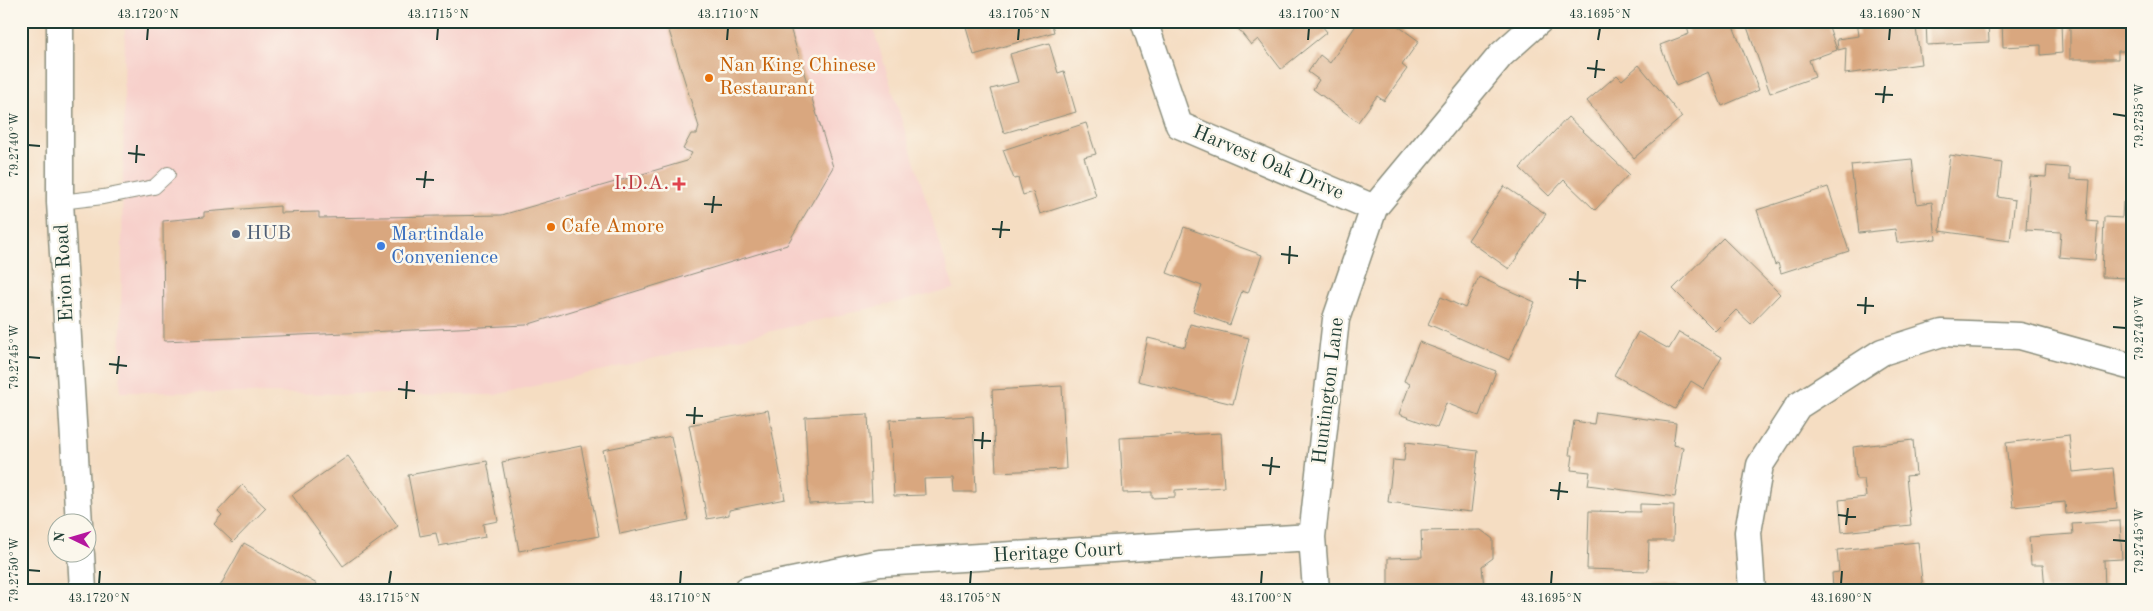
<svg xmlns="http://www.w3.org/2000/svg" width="2153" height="611" viewBox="0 0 2153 611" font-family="'Old Standard TT',serif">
<rect width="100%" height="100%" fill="#fbf7ec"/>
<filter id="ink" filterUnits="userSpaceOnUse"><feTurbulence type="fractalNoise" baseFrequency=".02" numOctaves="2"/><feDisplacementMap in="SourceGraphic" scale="10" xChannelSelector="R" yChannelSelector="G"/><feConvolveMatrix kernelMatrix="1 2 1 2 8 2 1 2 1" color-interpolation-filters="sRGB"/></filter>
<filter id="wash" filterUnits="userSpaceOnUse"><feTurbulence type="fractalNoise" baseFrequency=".0096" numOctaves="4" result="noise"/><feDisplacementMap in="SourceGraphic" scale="20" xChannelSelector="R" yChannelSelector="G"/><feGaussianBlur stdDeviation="1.12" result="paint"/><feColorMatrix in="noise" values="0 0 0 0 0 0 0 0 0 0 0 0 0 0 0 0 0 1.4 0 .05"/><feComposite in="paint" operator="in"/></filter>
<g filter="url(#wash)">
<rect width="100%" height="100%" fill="#f5ddc2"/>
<!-- built -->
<path fill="#f7d0cb" d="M125,21h746l83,268 -459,106 -375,-3z"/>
<g id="blocks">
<!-- building -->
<path fill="#d9a77f" d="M666,21h122l45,146 -46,78 -261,80 -362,16 -1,-120 41,-4v-5l76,-6v7l39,-1v6l183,-3 185,-54 5,-8 -9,-4 8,-15h6l2,-7z
M964,21h87l3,11 -80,23z
M1232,21h86l9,11 -46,37 -23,-30 -7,6z
M1359,21h32l28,20 -17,24 5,4 -23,32 -7,-5 -19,26 -45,-33 6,-9 -11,-8 12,-17 10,8z
M1701,21h30l28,69 -37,16 -14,-34 -32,14 -16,-41 29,-11 -2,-7z
M1745,21h82l10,29 -28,10 6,17 -45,16z
M1857,21h58l6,43 -76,10 1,-26 -8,2 -1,-11 22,-3z
M1926,21h62l1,21 -62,3z
M2002,21h59l1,32 -21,2v-10l-38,2z
M2070,21h62v30h-14v8h-48z
M1049,43l9,30 6,-2 12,41 -72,21 -13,-44 27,-7 -8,-28z
M1639,65l43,52 -48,41 -47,-57 30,-26 5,5z
M1568,117l61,57 -34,36 -31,-30 -15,16 -29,-28z
M1086,123l10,31 -12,3 12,39 -56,18 -7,-22 -10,3 -5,-17 -4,1 -11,-29z
M1950,155l52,8 -4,34 17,3 -5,41 -70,-10z
M1912,159l5,45 15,-2 4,37 -39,4 -2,-14 -36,4 -8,-68z
M2047,166l23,2v11l20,1 -3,41 11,1 -3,38 -36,-3 2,-25 -35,-2 4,-54 16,1z
M1504,186l42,28 -37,55 -41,-29z
M1828,187l21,64 -68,22 -3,-10 -3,2 -18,-55z
M2123,202l9,1v75l-30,-1 2,-60 18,1z
M1184,227l78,28 -14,38 -6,-2 -12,34 -37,-14 9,-25 -35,-13z
M1723,238l57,56 -29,30 -15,-14 -21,21 -42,-42z
M1479,277l56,25 -26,58 -81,-36 13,-27 24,11z
M1190,324l59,14 -16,66 -95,-23 10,-43 37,9z
M1638,332l31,17 10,-17 43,25 -18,32 -13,-8 -16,28 -61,-34z
M1419,342l77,29 -17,45 -33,-13 -9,25 -38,-14 11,-30 -6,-3z
M1062,386l4,83 -70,3 -4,-82z
M768,410l17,89 -56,11v5l-22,4 -18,-94z
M1596,412l80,11 -3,22 10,2 -8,50 -87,-12 2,-13 -19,-2 2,-15h-4l5,-34 20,3z
M868,414l4,87 -63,3 -4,-87z
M973,416l3,76h-22l-1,-14 -29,1 1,16 -31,1 -4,-76z
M1221,433l3,54 -49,3v7l-23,1v-6l-29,1 -3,-55z
M2069,435l4,37 40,-4 4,40 -51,6 -1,-12 -52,5 -7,-64z
M671,436l17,84 -68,14 -17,-84z
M1913,440l3,35 -10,1 5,49 -69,7 -3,-32 27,-3 -2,-18h-8l-3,-32z
M1406,442l72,9 -7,61 -83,-10 5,-42 11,1z
M581,446l18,90 -80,15 -17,-89z
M348,456l50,70 -55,40 -51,-71z
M487,461l11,60 -15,3 2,13 -46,9 -3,-13 -16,3 -12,-61z
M242,485l24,23 -33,34 -19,-18 8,-9 -4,-4z
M1640,504l34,1 -1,36h-24l-1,30 -61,-2 2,-58 51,1z
M2120,521l2,38 -18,1 1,30h-60l-2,-25h-12l-2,-28 44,-3 -1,-10z
M1481,530l12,9v19l-11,8 2,22 -96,2v-32l34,-1 -1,-26z
M1918,542l5,48h-90l-1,-17 7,-1 -2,-22z
M244,543l73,41 -3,6h-96z
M1678,586l1,4h-30v-2z"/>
</g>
</g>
<g filter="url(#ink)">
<use href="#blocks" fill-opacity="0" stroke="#8a8d7b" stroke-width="1"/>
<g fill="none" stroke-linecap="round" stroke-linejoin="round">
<defs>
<path id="lane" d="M60,202l43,-5 51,-10 14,-13"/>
<path id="street" d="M60,21v181l19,322
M1144,21l35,104 195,83
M81,554l2,36
M747,590l133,-27 432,-26
M1316,590l-4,-53 24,-218 38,-111 127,-153 38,-34
M1752,590l-4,-58 12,-67 38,-59 84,-54 60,-19 78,3 112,31"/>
</defs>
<!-- lane casing -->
<use href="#lane" stroke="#8a8d7b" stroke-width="16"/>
<!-- street casing -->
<use href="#street" stroke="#8a8d7b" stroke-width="29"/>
<!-- lane -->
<use href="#lane" stroke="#fff" stroke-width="14"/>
<!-- street -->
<use href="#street" stroke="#fff" stroke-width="26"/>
</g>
</g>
<!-- ticks -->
<path fill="none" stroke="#1f3d34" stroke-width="2" d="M147,40l1,-12M437,40l1,-12M727,40l1,-12M1018,40l1,-12M1308,40l1,-12M1598,40l2,-12M1889,40l1,-12M1587,68l18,2M1595,78l2,-18M1875,94l18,1M1883,103l2,-17M2113,114l13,2M28,145l12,1M128,153l17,2M136,163l1,-18M416,179l18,1M424,188l2,-17M704,204l18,1M712,213l2,-17M992,229l18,1M1000,238l2,-17M1281,254l17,2M1289,264l1,-18M1569,279l17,2M1577,289l1,-18M1857,305l17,1M1865,314l1,-17M2113,327l13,1M28,357l12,1M109,364l18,2M117,374l2,-18M398,389l17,2M406,399l1,-18M686,415l17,1M694,424l1,-17M974,440l17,1M982,449l1,-17M1262,465l18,2M1270,475l2,-18M1550,490l18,2M1558,500l2,-18M1838,515l18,2M1846,525l2,-17M2113,540l13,1M28,570l12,1M99,584l1,-13M389,584l2,-13M680,584l1,-13M970,584l1,-13M1261,584l1,-13M1551,584l1,-13M1841,584l1,-13"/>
<!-- markers -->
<g fill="#e8710a" stroke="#fbf7ec" stroke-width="2">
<circle cx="709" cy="78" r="5"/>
<circle cx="551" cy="227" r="5"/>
</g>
<path fill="#e0444e" stroke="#fbf7ec" stroke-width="2" d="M676.5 176.5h5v5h5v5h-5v5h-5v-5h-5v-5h5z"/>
<circle fill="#5c6f8a" stroke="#fbf7ec" stroke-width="2" cx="236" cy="234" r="5"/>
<circle fill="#3f7fe0" stroke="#fbf7ec" stroke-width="2" cx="381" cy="246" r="5"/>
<g text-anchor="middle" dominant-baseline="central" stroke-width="5" stroke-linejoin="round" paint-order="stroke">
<!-- food labels -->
<g font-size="20" fill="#c56008" stroke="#fbf7ec" text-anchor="start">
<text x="719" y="66">Nan King Chinese<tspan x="719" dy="23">Restaurant</tspan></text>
<text x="561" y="227">Cafe Amore</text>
</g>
<!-- street labels -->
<g font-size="20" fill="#1f3d34" stroke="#fbf7ec">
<text transform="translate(1268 163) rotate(23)">Harvest Oak Drive</text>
<text transform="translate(65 273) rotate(-93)">Erion Road</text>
<text transform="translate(1329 391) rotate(-83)">Huntington Lane</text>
<text transform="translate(1058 553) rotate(-3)">Heritage Court</text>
</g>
<!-- health labels -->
<g font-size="20" fill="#be3a42" stroke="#fbf7ec" text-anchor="end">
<text x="669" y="184">I.D.A.</text>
</g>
<!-- service labels -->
<g font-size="20" fill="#4e5e75" stroke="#fbf7ec" text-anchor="start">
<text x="246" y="234">HUB</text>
</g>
<!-- shop labels -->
<g font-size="20" fill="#366cbe" stroke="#fbf7ec" text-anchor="start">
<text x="391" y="235">Martindale<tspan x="391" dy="23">Convenience</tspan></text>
</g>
</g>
<!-- margin -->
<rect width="2153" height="611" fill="none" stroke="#fbf7ec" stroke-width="55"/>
<!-- north arrow -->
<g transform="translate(72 538) rotate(275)"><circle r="24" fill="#fbf7ec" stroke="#a3ada2"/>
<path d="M0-4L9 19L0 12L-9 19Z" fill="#b5179e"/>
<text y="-8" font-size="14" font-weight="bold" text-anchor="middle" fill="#1f3d34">N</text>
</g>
<rect x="28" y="28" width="2098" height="556" fill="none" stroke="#1f3d34" stroke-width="2"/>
<g font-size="12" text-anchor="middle" fill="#1f3d34">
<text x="148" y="18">43.1720°N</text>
<text x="438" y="18">43.1715°N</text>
<text x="728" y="18">43.1710°N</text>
<text x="1019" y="18">43.1705°N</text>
<text x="1309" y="18">43.1700°N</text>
<text x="1600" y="18">43.1695°N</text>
<text x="1890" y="18">43.1690°N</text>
<text transform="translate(2139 116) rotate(-90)" y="4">79.2735°W</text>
<text transform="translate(14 145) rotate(-90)" y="4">79.2740°W</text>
<text transform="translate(2139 328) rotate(-90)" y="4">79.2740°W</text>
<text transform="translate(14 357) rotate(-90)" y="4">79.2745°W</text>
<text transform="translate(2139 541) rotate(-90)" y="4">79.2745°W</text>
<text transform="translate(14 570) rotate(-90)" y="4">79.2750°W</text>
<text x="99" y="602">43.1720°N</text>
<text x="389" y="602">43.1715°N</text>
<text x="680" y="602">43.1710°N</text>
<text x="970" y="602">43.1705°N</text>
<text x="1261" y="602">43.1700°N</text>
<text x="1551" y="602">43.1695°N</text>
<text x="1841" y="602">43.1690°N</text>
</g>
</svg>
